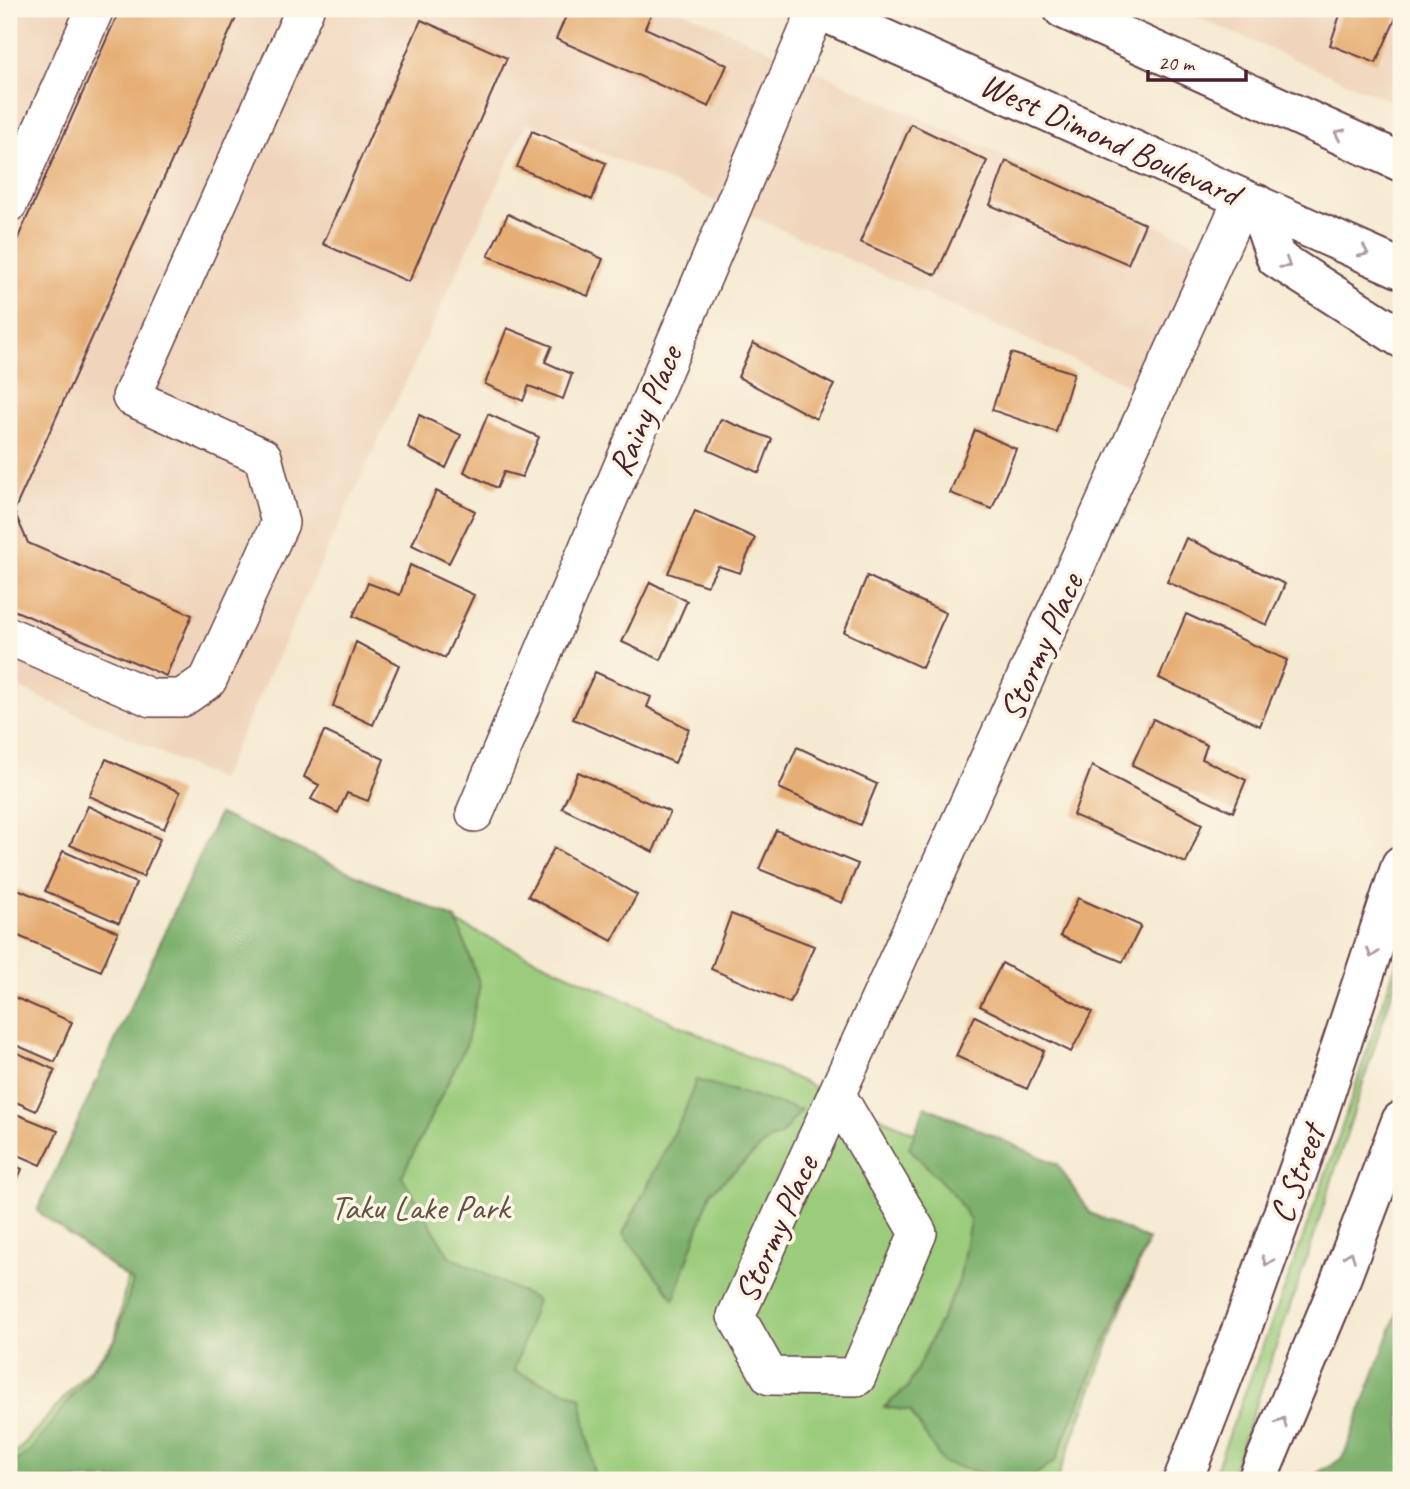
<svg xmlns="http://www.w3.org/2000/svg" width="1410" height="1489" viewBox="0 0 1410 1489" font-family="Caveat,sans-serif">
<rect width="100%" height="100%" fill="#fcf5e5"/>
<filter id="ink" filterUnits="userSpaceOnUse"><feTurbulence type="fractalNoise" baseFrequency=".0143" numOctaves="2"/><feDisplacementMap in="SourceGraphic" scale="14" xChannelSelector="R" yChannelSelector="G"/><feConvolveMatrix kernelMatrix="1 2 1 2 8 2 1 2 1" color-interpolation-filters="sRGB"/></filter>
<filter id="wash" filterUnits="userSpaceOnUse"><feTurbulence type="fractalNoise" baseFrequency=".00686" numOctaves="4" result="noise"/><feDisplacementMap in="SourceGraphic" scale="28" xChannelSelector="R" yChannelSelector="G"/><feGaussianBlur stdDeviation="1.57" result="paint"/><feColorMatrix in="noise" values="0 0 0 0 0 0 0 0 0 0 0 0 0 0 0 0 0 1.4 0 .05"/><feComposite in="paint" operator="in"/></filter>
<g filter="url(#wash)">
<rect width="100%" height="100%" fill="#f5ead1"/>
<!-- built -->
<path fill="#f0d5bc" d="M9,9h670l526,238 -70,141 -370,-166 -238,-100 -307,658 -211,-97z
M1178,9h223v97z"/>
<!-- green -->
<path fill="#9bcc7c" stroke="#727654" stroke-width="2" d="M219,814l929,426 -91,240h-1048v-19l106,-121z
M1401,948v16l-92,288 -70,201 -10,27h-17l76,-201 48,-134z"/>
<!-- forest -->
<path fill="#7cb06c" stroke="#63684c" stroke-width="2" d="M219,814l237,105 24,66 -14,60 -64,131 47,80 88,44 -23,71 67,26 14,83h-586v-14l21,-15 85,-111 18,-58 -96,-71z
M696,1080l105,30 -21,26 -10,3 -59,53 -37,107 -51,-65 61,-121z
M925,1106l132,58 33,49 58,27 -93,221 -28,19h-21l-63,-17 -33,-52 -26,-4 24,-20 51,-105 11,-62 -16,-25 -45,-47z
M1401,1302v178h-87l3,-7 26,-15z"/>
<g id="blocks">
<!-- building -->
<path fill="#e6ae74" d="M120,9h120l-226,502 14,32 164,72 -26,61 -157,-68v-350z
M569,9h75l8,3 -7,16 82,37 -18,42 -153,-68z
M1354,9h46l-24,54 -46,-18 11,-33 10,4z
M421,20l86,38 -98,224 -86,-38z
M911,124l76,37 -51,114 -76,-33z
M532,131l74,32 -14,37 -75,-33z
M1006,161l139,63 -17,40 -138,-59z
M508,214l95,45 -15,37 -100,-40z
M507,328l45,18 -7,16 27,12 -9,25 -34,-13 -6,15 -38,-17z
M753,343l81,42 -18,34 -78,-42z
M1011,353l63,20 -18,59 -64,-22z
M488,414l51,23 -17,40 -18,-5 -7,16 -33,-16z
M419,415l42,20 -15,33 -38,-20z
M721,419l51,20 -13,34 -51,-23z
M975,430l41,19 -24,60 -42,-16z
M436,491l39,20 -26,52 -37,-18z
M695,511l60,27 -15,35 -22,-7 -11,20 -39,-13z
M1186,538l99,46 -18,41 -100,-43z
M410,565l64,30 -29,63 -92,-42 15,-33 32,12z
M867,576l79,37 -24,55 -78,-36z
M650,582l37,19 -26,59 -39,-18z
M1186,614l101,46 -27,66 -101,-48z
M356,642l43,23 -26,60 -40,-19z
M595,672l56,25 -4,10 42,22 -14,34 -102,-44z
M1153,719l54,26 -5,14 44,21 -13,32 -101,-47z
M324,731l60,28 -16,42 -21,-8 -9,20 -27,-14 8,-14 -15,-8z
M797,747l80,37 -17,41 -81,-37z
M106,759l74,33 -16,37 -75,-33z
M1092,766l110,58 -16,39 -113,-48z
M578,772l92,40 -17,40 -91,-44z
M88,806l72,33 -17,38 -73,-32z
M776,830l82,34 -16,39 -83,-34z
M554,848l83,47 -25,46 -84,-45z
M63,851l73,32 -17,40 -74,-32z
M13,887l105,45 -17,39 -92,-39v-34z
M1078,898l63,28 -18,36 -63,-26z
M731,914l83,32 -24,57 -79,-34z
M1002,963l90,49 -21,40 -91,-46z
M9,995l63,27 -17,40 -46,-20z
M975,1016l69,35 -17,38 -71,-33z
M9,1049l46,21 -19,41 -27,-12z
M9,1111l49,20 -17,34 -32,-14z
M9,1163l13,6 -13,29z"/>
</g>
</g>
<g filter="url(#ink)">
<use href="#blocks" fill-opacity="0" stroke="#643d44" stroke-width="2"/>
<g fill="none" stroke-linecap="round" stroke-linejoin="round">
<defs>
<path id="minor" d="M9,203l86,-194
M9,636l142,62h31l26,-18 72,-157 -17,-66 -132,-60 174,-388
M475,813l342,-804
M837,1095l81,138 -61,144 -87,-1 -34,-60 507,-1118"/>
<path id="major" d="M817,9l584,260
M1063,9l338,153
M1257,204l19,54 125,80
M1183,1480l61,-157 73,-205 84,-253
M1257,1480l79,-188 65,-171"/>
</defs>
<!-- minor casing -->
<use href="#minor" stroke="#643d44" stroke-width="40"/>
<!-- major casing -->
<use href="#major" stroke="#643d44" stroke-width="42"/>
<!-- minor -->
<use href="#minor" stroke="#fff" stroke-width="37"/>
<!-- major -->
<use href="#major" stroke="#fff" stroke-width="38"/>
</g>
<!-- one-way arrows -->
<defs><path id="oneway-chevron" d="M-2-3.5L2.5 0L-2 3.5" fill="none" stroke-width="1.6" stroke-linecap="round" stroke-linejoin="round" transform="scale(1.75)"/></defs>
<g stroke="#ae9aa0">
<use href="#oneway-chevron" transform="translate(1339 134) rotate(-156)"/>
<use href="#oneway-chevron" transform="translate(1364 252) rotate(24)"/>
<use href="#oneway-chevron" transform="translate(1286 264) rotate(33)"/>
<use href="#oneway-chevron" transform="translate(1372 953) rotate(108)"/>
<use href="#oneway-chevron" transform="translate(1350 1256) rotate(-69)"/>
<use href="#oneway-chevron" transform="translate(1267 1261) rotate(110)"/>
<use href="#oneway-chevron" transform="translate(1282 1422) rotate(-67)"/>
</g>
</g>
<g text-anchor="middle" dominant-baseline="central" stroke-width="7" stroke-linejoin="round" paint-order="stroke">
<!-- street labels -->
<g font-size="35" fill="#4a1f2b" stroke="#fcf5e5">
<text transform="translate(1110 139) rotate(24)">West Dimond Boulevard</text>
<text transform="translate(645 411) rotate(-67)">Rainy Place</text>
<text transform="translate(1041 647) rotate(-66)">Stormy Place</text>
<text transform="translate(1297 1174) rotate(-70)">C Street</text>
<text transform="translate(776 1229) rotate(-66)">Stormy Place</text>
</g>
<!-- park labels -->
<g font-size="35" fill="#625343" stroke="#fcf5e5">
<text x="420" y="1207">Taku Lake Park</text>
</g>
</g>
<!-- margin -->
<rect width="1410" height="1489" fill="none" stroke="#fcf5e5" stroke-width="35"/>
<!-- scale -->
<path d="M1148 70v10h98v-10" fill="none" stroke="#4a1f2b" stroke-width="3.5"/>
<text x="1158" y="70" font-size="21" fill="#4a1f2b" stroke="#fcf5e5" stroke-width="5" paint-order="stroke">20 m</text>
</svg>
